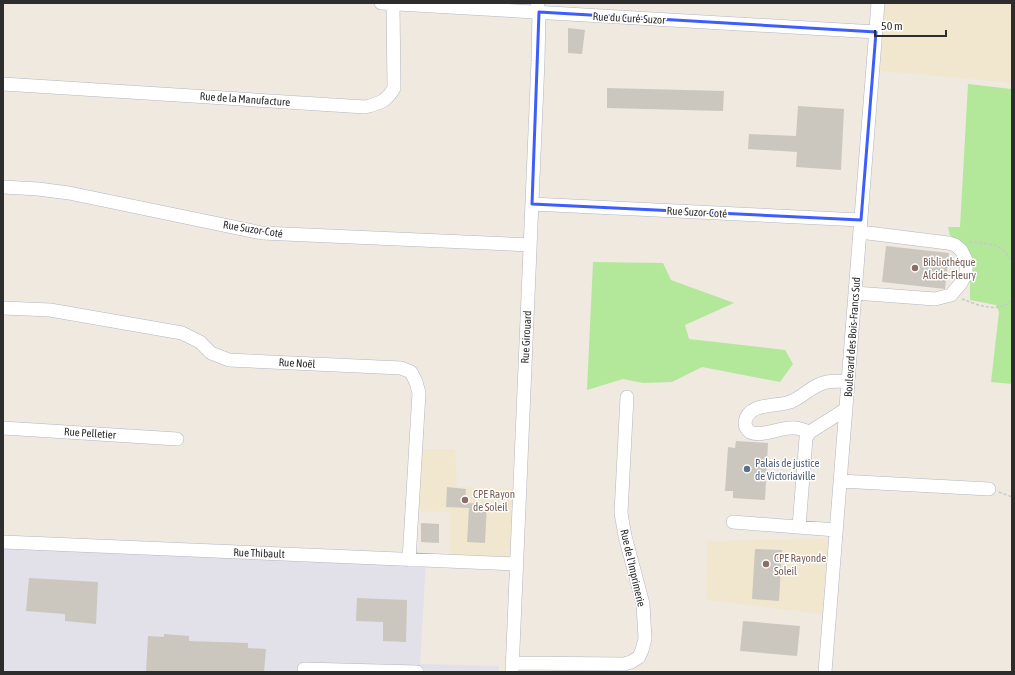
<svg xmlns="http://www.w3.org/2000/svg" width="1015" height="675" viewBox="0 0 1015 675" font-family="'Asap Condensed',sans-serif">
<rect width="100%" height="100%" fill="#efe9e0"/>
<!-- industrial -->
<path fill="#e2e0e8" d="M3,542l423,18 -6,104 79,2v6h-496z"/>
<!-- education -->
<path fill="#f1e7cf" d="M877,3h135v80l-140,-13z
M414,449h41l2,38 62,2 -3,75 -66,-3v-49l-38,-1z
M828,539l-6,75 -116,-14 1,-59z"/>
<!-- green -->
<path fill="#b3e89a" d="M968,84l44,5v295l-21,-2 8,-70 -3,-7 -26,-5v-47l-20,-18 -2,-8h12z
M593,262l70,1 8,17 63,23 -49,22 4,14 96,11 8,14 -13,18 -78,-15 -30,15 -29,1 -20,-4 -36,11z"/>
<!-- building -->
<path fill="#cbc7be" d="M568,28l17,2 -3,24 -14,-1z
M607,88l117,3 -1,20 -116,-3z
M798,106l46,3 -3,61 -45,-3 1,-15 -49,-3 1,-15 47,2z
M886,246l63,7 -4,36 -63,-7z
M736,441l32,2 -3,57 -32,-2v-7h-8l3,-44 7,1z
M447,487l19,2 -1,14 22,1 -2,39 -18,-1 2,-34 -23,-1z
M421,523l18,1v19l-18,-1z
M755,549l27,1 -3,51 -27,-2z
M29,578l69,4 -2,42 -31,-3v-7l-39,-3z
M357,598l50,2 -1,42 -23,-1v-19l-27,-1z
M743,621l57,5 -3,30 -57,-5z
M164,634l25,2v5l59,2v5l18,1 -2,23h-118l2,-36 16,1z"/>
<g fill="none" stroke-linecap="round" stroke-linejoin="round">
<defs>
<path id="minor" d="M381,3l495,29
M3,84l362,23c15,-4 21,-5 29,-19l-1,-84
M3,187l35,2 31,4 193,40 268,12
M532,204l329,16
M855,293l80,6 16,-4 10,-12 5,-10v-13l-5,-10 -6,-5 -7,-2 -88,-11
M3,308l47,2 132,23 18,9 11,11 18,7 172,8 10,4 5,10 3,11 -10,167
M3,428l174,11
M810,432c-5,-1 -10,-4 -15,-4 -12,-2 -34,10 -45,4 -3,-2 -5,-6 -5,-10 3,-20 32,-15 45,-20 12,-4 23,-18 37,-20 7,-1 14,-1 21,-1
M840,481l149,8
M733,522l103,8
M799,527l7,-89 4,-6 36,-23
M3,542l513,22
M512,663l112,1 7,-2 8,-5 3,-7 3,-11 -2,-35 -18,-68 -4,-23 6,-116
M304,669l113,3
M512,672l26,-611 1,-49 -2,-9
M825,672l53,-669"/>
</defs>
<!-- minor casing -->
<use href="#minor" stroke="#b3b6c1" stroke-width="14"/>
<!-- path -->
<path stroke="#c8c8c8" stroke-width="1.5" stroke-dasharray="3 2" stroke-linecap="butt" d="M969,242c21,2 31,0 43,19
M962,299c15,6 38,15 50,1
M999,492l13,5"/>
<!-- minor -->
<use href="#minor" stroke="#fff" stroke-width="13"/>
</g>
<!-- marked area -->
<path fill="none" stroke="#3d5dff" stroke-width="3" stroke-linejoin="round" d="M539,12l337,20 -15,188 -329,-16z"/>
<!-- markers -->
<g fill="#8d6e63" stroke="#fff" stroke-width="1.5">
<circle cx="915" cy="268" r="4"/>
<circle cx="465" cy="500" r="4"/>
<circle cx="766" cy="564" r="4"/>
</g>
<circle fill="#5c6f8a" stroke="#fff" stroke-width="1.5" cx="747" cy="469" r="4"/>
<g text-anchor="middle" dominant-baseline="central" stroke-width="3" stroke-linejoin="round" paint-order="stroke">
<!-- street labels -->
<g font-size="11" fill="#2d2d2d" stroke="#fff">
<text transform="translate(629 18) rotate(3)">Rue du Curé-Suzor</text>
<text transform="translate(245 99) rotate(4)">Rue de la Manufacture</text>
<text transform="translate(697 212) rotate(3)">Rue Suzor-Coté</text>
<text transform="translate(253 229) rotate(9)">Rue Suzor-Coté</text>
<text transform="translate(526 337) rotate(-87)">Rue Girouard</text>
<text transform="translate(852 337) rotate(-86)">Boulevard des Bois-Francs Sud</text>
<text transform="translate(297 363) rotate(3)">Rue Noël</text>
<text transform="translate(90 433) rotate(4)">Rue Pelletier</text>
<text transform="translate(259 553) rotate(2)">Rue Thibault</text>
<text transform="translate(633 568) rotate(77)">Rue de l'Imprimerie</text>
</g>
<!-- education labels -->
<g font-size="11" fill="#785e54" stroke="#fff" text-anchor="start">
<text x="923" y="262">Bibliothèque<tspan x="923" dy="13">Alcide-Fleury</tspan></text>
<text x="473" y="494">CPE Rayon<tspan x="473" dy="13">de Soleil</tspan></text>
<text x="774" y="558">CPE Rayonde<tspan x="774" dy="13">Soleil</tspan></text>
</g>
<!-- service labels -->
<g font-size="11" fill="#4e5e75" stroke="#fff" text-anchor="start">
<text x="755" y="463">Palais de justice<tspan x="755" dy="13">de Victoriaville</tspan></text>
</g>
</g>
<!-- border -->
<rect width="1015" height="675" fill="none" stroke="#2d2d2d" stroke-width="8"/>
<!-- scale -->
<path d="M875 30v6h71v-6" fill="none" stroke="#2d2d2d" stroke-width="2"/>
<text x="881" y="30" font-size="12" fill="#2d2d2d" stroke="#ffffff" stroke-width="3" paint-order="stroke">50 m</text>
</svg>
